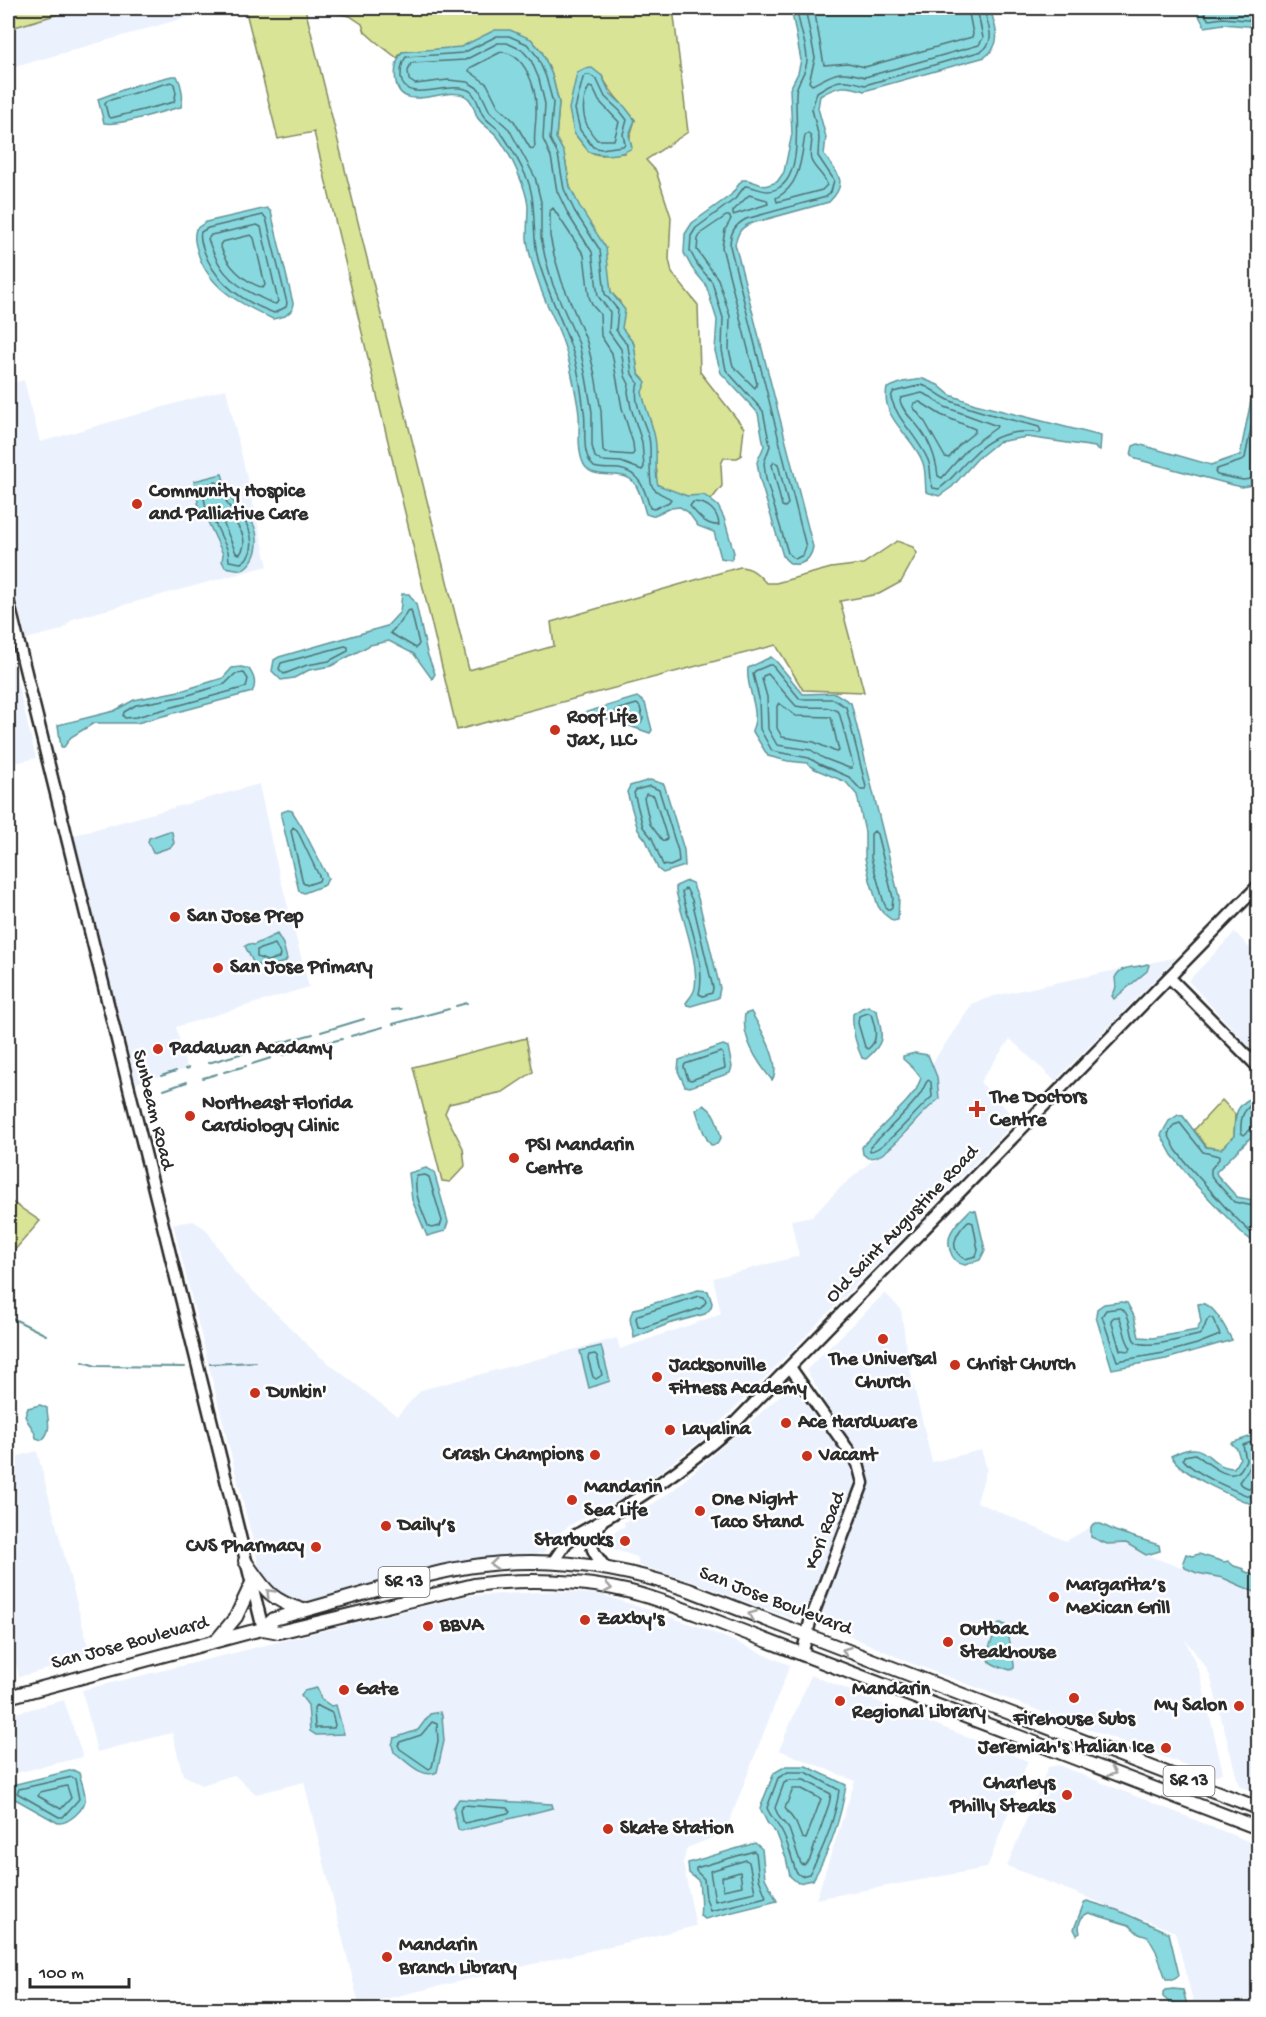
<svg xmlns="http://www.w3.org/2000/svg" width="1266" height="2017" viewBox="0 0 1266 2017" font-family="'Gochi Hand',sans-serif">
<rect width="100%" height="100%" fill="#fff"/>
<filter id="ink" filterUnits="userSpaceOnUse"><feTurbulence type="fractalNoise" baseFrequency=".0167" numOctaves="2"/><feDisplacementMap in="SourceGraphic" scale="12" xChannelSelector="R" yChannelSelector="G"/><feConvolveMatrix kernelMatrix="1 2 1 2 8 2 1 2 1" color-interpolation-filters="sRGB"/></filter>
<g filter="url(#ink)">
<!-- built -->
<path fill="#ecf2fd" d="M79,8h140l-211,61 2,12h-2v-52z
M24,380l16,62 186,-53 42,177 -195,53 -11,11 -36,9 -18,-74v-181z
M8,644l28,114 -28,7v-122z
M259,784l15,69 35,134 -133,40 11,42 -51,14 -62,-248z
M1235,932l23,25v99l-70,-75z
M1177,957l-122,124 -45,-42 -30,43 37,38 -274,280 -39,38 -52,40 -24,17 -58,30 -13,10 -13,17 -15,4 -49,3 -34,5 -143,39 -13,-1 -14,-6 -14,-18 -89,-354 20,-3 13,8 28,43 84,83 79,61 24,-26 196,-52 3,11 101,-35 -8,-36 86,-22 -8,-36 21,-4 30,-30 33,-28 10,-5 40,-43 14,-11 -2,-22 -5,-14 41,-60 21,-7z
M885,1293l16,16 7,51 24,102 49,-12 6,18 -10,34 89,39 25,-14 1,11 14,6 20,-1 20,12 51,18 26,5 33,15 2,-2v203l-19,-8 -29,-110 -3,-7 -22,-30 15,35 23,98 -8,4 -302,-112 -110,-49 -7,3h-6l-102,-38 -51,-15 2,-3 -2,-5 -24,-8 -2,-11 2,-5 13,-8 -3,-2 49,-32 120,-106 19,27 14,-11 -19,-31z
M37,1451l54,206 -72,20 -11,-52v-166z
M558,1591l45,4 97,32 90,38 -65,168 -38,15 -4,15 13,63 -337,79 -55,-223 -48,12 -22,-19 -32,10 -19,-10 -11,-42 -75,19 -15,-62 384,-94z
M811,1675l217,86 -41,107 -171,31 39,-118 -76,-31z
M64,1700l19,57 -75,18v-60z
M1058,1765l200,80v164h-63l-20,-77 -168,-66 41,-99z"/>
<!-- green -->
<path fill="#d9e497" stroke="#828861" stroke-width="1.5" fill-rule="evenodd" d="M8,8h71l-71,21z
M245,8h60l164,662 85,-24 -3,-24 189,-55c13,1 18,7 26,16h10l55,-15 32,-4 34,-23 16,6 4,6 -16,29 -22,12 -39,7 24,91 -61,-2 -27,-45 -319,85 -143,-598 -36,7z
M328,8h345l15,124 -42,28 10,11 15,46 -2,42 3,14 26,32 2,67 44,56 -3,28 -4,2h-13l-3,6 1,22 -11,14c-9,-6 -15,-3 -24,-4 -10,-2 -20,-6 -29,-11l-3,-6 2,-7 -19,-99 -4,-29 -13,-16 -1,-26 -9,-10 -3,-14 -38,-91 -6,-34 -8,-15 3,-35 -7,-28 -10,-23 -11,-13 -84,10 -45,3 -5,6 -22,-17 -10,-9 -3,-8 -12,-8 -19,-4zM602,76c9,19 21,28 33,44l-10,33c-32,3 -31,6 -51,-20z
M526,1038l7,34 -30,20 -54,12 -4,9 18,35 2,18 -15,16 -8,-1 -29,-114z
M1222,1100l13,14 -1,22 -13,13 -14,-2 -13,-17z
M12,1202l28,19 -27,31 -1,24 -4,5v-69z"/>
<!-- water -->
<path fill="#88d9df" stroke="#639397" stroke-width="1.5" d="M791,8h199c5,19 14,35 -5,49l-121,34c-19,-7 -27,-5 -44,5l-2,12 8,29 -2,18c14,18 25,28 5,47l-80,22c-10,5 -11,10 -14,20l78,303c-3,17 -20,24 -30,9l-23,-76 -3,-18 7,-16 -6,-33 -37,-40 -6,-22 2,-31 -11,-35 -14,-17 -8,-15 1,-19 7,-11 39,-28 11,-15h6l17,6 12,-4 7,-10 8,-38 -2,-45 8,-16 3,-13z
M1198,8h60v19l-35,-3 -18,3 -6,-11z
M495,30h15l21,9 11,13 10,23 7,28 -3,35 8,15 6,34 11,22 25,39 5,44 14,18 -3,18 12,16 4,29 8,9 -4,10c3,16 10,30 13,46 3,13 -1,37 3,47l29,11 17,-1 14,11 6,12 10,35 -3,7 -10,-2 -7,-26 -16,-6 -10,-14 -8,-5 -9,1 -19,8 -6,-2c-3,-9 -5,-21 -11,-30 -12,-19 -45,2 -53,-24 -5,-14 -2,-29 -3,-45 -1,-11 -4,-24 -6,-35 -4,-21 -10,-41 -19,-61 -5,-11 -11,-22 -14,-33 -5,-15 -12,-32 -13,-48 0,-11 1,-22 1,-32 -2,-20 -19,-55 -31,-70 -6,-7 -15,-11 -20,-19 -3,-8 -5,-19 -14,-22 -19,-8 -61,19 -67,-13 -2,-11 0,-21 6,-30l59,-5z
M592,68l10,8 8,17 15,14 10,13 -6,15 3,13c-12,8 -29,8 -43,4l-15,-19 -5,-24 8,-36 7,-4z
M172,76h5c5,9 7,22 4,31 -20,4 -60,19 -77,16l-6,-24 38,-14z
M267,208l4,4 22,91 -1,7 -7,6 -12,3c-30,-14 -62,-29 -74,-63 -3,-10 -6,-17 -3,-27l10,-7z
M1258,366v118l-16,3 -13,-3 -93,-25 -5,-4 2,-9 5,-2 73,21 29,-10z
M923,379l15,6 12,10 25,9 126,32 -1,14h-3l-2,-3 -68,-10 -29,5 -21,17 -25,28 -13,9 -13,-4c-1,-9 0,-20 -3,-29 -9,-27 -43,-44 -36,-75l16,-6z
M222,474c3,9 6,22 13,30 3,4 8,5 11,9 15,17 16,44 -4,57l-17,-3 -3,-6 1,-7 -15,-32 -8,-10 -6,-31z
M402,594h7l7,10 11,49 8,21 -3,5 -18,-25 -25,-13 -19,4 -39,21 -22,4 -15,8 -13,2 -9,-9 2,-11 5,-3 108,-31 13,-14z
M771,657l5,4 27,33 32,-1 16,10 48,194 -1,23 -5,1 -10,-8 -5,-7 -8,-26 -5,-22v-26l-8,-37 -11,-13 -31,-13 -8,-6 -19,-2 -20,-5 -16,-26c10,-20 -7,-42 -4,-62z
M241,667l8,2c5,7 8,15 3,23l-115,31h-43l-23,14 -7,10h-3l-3,-22 56,-14 20,-11 50,-10 39,-12 9,-10z
M637,697l8,6 7,27 -2,3 -41,-14 -27,-3 -2,-2z
M650,780l14,4 20,66 1,16 -22,7 -5,-4 -12,-29 -8,-10 -11,-38 3,-6z
M288,810l4,1 10,16 26,51 -3,7 -21,8 -5,-2 -18,-75 1,-4z
M169,831l3,1 2,11 -3,4 -18,6 -5,-11 1,-4z
M687,881l5,2 6,15 22,90 -2,10 -27,8 -4,-1 -1,-2c4,-6 8,-9 9,-16 4,-26 -13,-69 -19,-96v-5z
M277,934l6,10 4,15 -2,3 -18,5 -13,-3 -9,-18 4,-2 5,1z
M1147,964l2,1 -2,6 -33,28 -2,-3c5,-8 4,-10 3,-18 6,-14 20,-9 32,-14z
M868,1006l9,5c5,24 10,30 -11,48l-4,-1c-6,-13 -10,-30 -9,-44l9,-6z
M751,1012c9,15 32,53 21,68 -14,-17 -31,-43 -27,-66z
M723,1045l5,2 4,20 -2,6 -40,14 -5,-1 -7,-15 1,-11z
M915,1053l13,2 9,22 2,22c-20,15 -34,37 -54,53 -5,4 -11,6 -17,6l-5,-4 -1,-7 44,-45 10,-12 5,-12 -7,-9 -11,-10v-3z
M1258,1094v36l-42,42 1,3 20,22 21,4v50l-7,-11 -8,-6 -47,-49 -24,-30 -11,-20 8,-14 9,-6 5,1 23,31 15,2 13,-13c1,-24 1,-31 24,-42z
M703,1105c12,5 15,20 18,33l-4,6 -6,1c-8,-9 -11,-23 -15,-35z
M426,1168l8,4 14,50 -3,9 -18,5 -15,-36 -3,-27z
M970,1210l6,1 9,39 -5,10 -15,5c-16,-3 -20,-24 -12,-36 4,-7 12,-13 17,-19z
M698,1290l10,1 4,12 -1,5 -6,6 -37,10 -34,14c0,-10 -9,-20 1,-29z
M1121,1302l6,1 7,13 5,21 14,1 44,-8 4,-8 -3,-18c15,-4 27,24 34,36l-66,19 -54,10 -16,-52 1,-8 7,-5z
M601,1346l9,35 -21,7 -9,-37z
M40,1405l7,3c0,11 6,22 -5,32l-6,-2c-1,-10 -8,-13 -11,-22l3,-8z
M1258,1434v73c-23,-10 -74,-30 -87,-51 39,-21 33,11 63,12l6,-10 -3,-9 -6,-6z
M1093,1524h8l14,7 44,14 1,6 -14,4 -20,-12 -19,1 -16,-7v-10z
M1186,1554l6,2 7,-2 25,8 4,-1 6,5 10,3v2l14,6v14l-1,2 -34,-15 -26,-5 -12,-5 -2,-6z
M1001,1623l4,2 9,39v4l-4,2c-9,-3 -22,-5 -24,-15l12,-30z
M317,1688l4,11 10,7 5,-1 8,29 -28,1 -6,-4 -2,-26 -7,-9 3,-5z
M440,1712l2,3 2,26 -7,31c-15,8 -31,-12 -43,-20l-2,-7 2,-7 24,-8 12,-16z
M786,1766h20l40,19c-5,33 -17,67 -33,95l-15,3 -8,-7 -4,-18 -9,-24 -9,-10 -8,-16 14,-35z
M73,1770l6,3c2,8 6,17 6,25 1,11 -17,26 -27,25l-50,-28v-9z
M459,1799l93,5 1,4 -92,23 -3,-2 -5,-21z
M755,1843l7,6 3,29 12,23 -72,18 -5,-3c2,-11 0,-23 -1,-35l-10,-8 -1,-10z
M1087,1901l30,9 52,23 10,42 -6,4h-7l-10,-28 -8,-14 -9,-3 -10,-9 -40,-12c-10,3 -11,13 -9,20l-3,2 -3,-6 10,-26z
M1173,1989l10,1 5,19h-16l-2,-6 -7,-6v-5l2,-2z"/>
<g fill="none" stroke-linecap="round" stroke-linejoin="round">
<!-- shore -->
<path stroke="#507173" stroke-width="1.5" d="M797,8c1,17 9,33 10,50 1,14 -11,24 -11,35 -1,23 7,79 -16,94 -13,9 -22,0 -35,-1l-10,13 -39,29 -5,8 -1,15 7,13 15,18 11,36 -1,32 4,20 37,41 7,35 -6,17 2,16 22,74 7,6 8,-4 3,-8 -76,-301c0,-14 5,-21 16,-27l80,-22 5,-5 3,-12 -16,-24 1,-18 -7,-29 5,-17c20,-13 25,-14 48,-7l117,-34c16,-11 4,-28 2,-43
M805,8l10,50 -6,24 3,3c24,-12 26,-16 53,-8l114,-32 4,-7 -6,-30
M814,8l10,57 24,-2 17,4 107,-30 1,-3 -5,-26
M1204,8l1,7 4,5 14,-2 35,3
M497,36h12l18,8 10,12 9,21 7,26 -3,36 8,16 6,34 11,23 25,38 5,44 13,16 -2,20 12,16 4,28 6,9c-6,19 6,37 11,55 3,12 -1,41 3,48 3,7 13,9 19,13l-2,3 -15,7 -4,-1c-5,-18 -10,-36 -31,-39 -9,-1 -16,1 -25,-2 -14,-14 -7,-37 -10,-56 -3,-22 -6,-46 -14,-67 -10,-29 -24,-55 -32,-85 -7,-28 0,-60 -13,-85 -7,-14 -14,-28 -23,-40 -5,-8 -14,-11 -19,-19 -5,-8 -5,-18 -13,-24 -19,-12 -65,15 -69,-13 0,-8 0,-15 5,-21l57,-4z
M498,43h9l15,7 9,10 8,19 6,25 -2,35 8,18 6,34 12,25 23,36 6,44 12,16 -1,20 12,17 4,27 4,8 -1,8 3,16 11,34 2,25 -2,3 -21,-8 -20,-1 -6,-4 -3,-11v-34l-6,-35 -7,-33 -26,-59 -8,-28 -4,-20v-35l-6,-25 -26,-48 -19,-17 -11,-23 -11,-7 -20,-2 -33,4 -6,-4 -1,-9 3,-8 54,-3z
M501,52c24,1 35,35 35,56 1,13 -3,26 -1,38l-2,3 -3,-1 -16,-27 -16,-15 -11,-22 -18,-13 1,-3z
M586,75h4l7,5 8,17 15,14 7,9 -4,14 2,10 -2,2 -22,3 -8,-2 -13,-17 -5,-21 8,-31z
M171,82l3,2 2,9 -2,9 -63,16 -3,-2 -3,-12 2,-3z
M589,87l4,1 6,13 20,21 -5,18h-17c-14,-15 -18,-34 -8,-53z
M808,133c8,7 0,17 3,27 4,10 14,15 16,25l-5,5 -45,12 -1,-4c24,-12 25,-38 29,-63z
M749,195l18,5 1,4 -35,11v-4z
M553,208l31,47 5,42 4,9 7,8 1,22 11,17 10,55 11,35 1,10 -2,2 -27,-2 -2,-2 -2,-40 -6,-36 -8,-33 -25,-60 -8,-27 -4,-19v-25z
M263,215l3,3 21,85 -1,4 -12,6c-30,-11 -59,-30 -70,-62 -2,-7 -5,-12 -3,-19l7,-4z
M726,216h3l2,3 -6,11 -3,17 35,137 -2,4 -22,-22 -4,-16 1,-34 -12,-37 -21,-29 1,-11 3,-6z
M257,225l4,2 17,74 -2,3c-7,-1 -14,-6 -21,-9 -27,-14 -37,-27 -47,-56l3,-4z
M251,235l3,3 11,47 -2,3c-20,-7 -36,-22 -43,-43l2,-3z
M922,385c12,4 18,12 29,16 28,12 59,18 88,26l2,4 -2,2c-25,-4 -48,3 -66,22 -12,11 -20,24 -34,34l-6,-1c-4,-9 -1,-19 -5,-28 -10,-23 -30,-39 -37,-62l2,-6z
M922,393l9,4 14,10 52,19 -1,2 -28,20 -26,30 -4,-2c-2,-19 -10,-38 -22,-52 -7,-8 -13,-13 -16,-23l1,-3z
M1258,394l-13,64 -4,3 -24,8 -2,3 2,3 26,5 15,-2
M920,402l21,13 34,14v3l-15,12 -11,14 -4,-1 -20,-35 -12,-15 1,-4z
M774,462l4,2 10,40 -3,3 -3,-1 -10,-41z
M215,482l4,1c2,8 5,15 9,22 4,5 10,8 14,13 11,13 15,36 -1,45l-12,-2 -1,-10 -15,-32 -7,-10 -4,-23z
M693,502c14,0 25,9 26,23 -13,1 -20,-9 -29,-19z
M222,513c14,6 29,26 18,41l-4,-1 -16,-38z
M411,610l8,34 -3,4 -26,-15 11,-11 6,-11z
M345,646l3,1v4l-19,10 -22,4 -23,9 -5,-5 2,-6z
M769,665h3l28,34h33l13,8 20,80 -1,3h-4l-12,-13 -30,-13 -10,-6 -37,-7 -12,-22 -1,-31 -6,-24 2,-3z
M244,673l4,6 -2,8 -110,30 -11,1 -2,-2 1,-4 12,-7 49,-9 40,-12 10,-10z
M768,674l28,32c15,4 30,-3 43,6l14,53 -1,3h-3l-26,-10 -12,-8 -34,-5 -9,-16 -1,-32 -5,-18 1,-3z
M779,703l17,13 35,1 8,34 -3,1 -22,-10 -32,-5 -5,-9v-22z
M637,704l3,3 3,12 -2,4 -26,-10 1,-3z
M650,786l9,4 19,61 1,11 -9,4 -7,-1 -11,-27 -9,-11 -9,-34 2,-3z
M646,794l8,2 13,42 -2,3 -3,-1 -12,-16 -6,-26z
M293,827l4,3 23,48 -1,3 -12,4 -4,-2 -12,-52z
M874,831l3,3 16,64 -1,9 -2,2h-3l-3,-6 -13,-45v-24z
M686,888l6,12 21,88 -1,5 -9,3 -4,-2c8,-30 -11,-72 -17,-102z
M275,944l5,10 -1,4 -12,3 -10,-4v-7z
M868,1013l3,1c4,13 9,26 -3,35l-3,-2 -7,-24 1,-7z
M721,1052l2,2 2,14 -34,12 -3,-1 -4,-12 1,-3z
M928,1080l3,2 1,15c-14,11 -48,54 -62,54v-4c17,-17 34,-32 49,-51 4,-5 5,-11 9,-16z
M1258,1101c-15,7 -18,16 -17,32l3,2 9,-8 5,-1
M425,1175l4,2 13,44 -2,5 -9,2 -3,-2c-5,-14 -16,-35 -11,-50z
M1258,1207l-24,-5 -23,-26v-7l8,-10v-3l-16,-4 -23,-29 -6,2 -6,9 8,16 10,13 40,45 32,32
M968,1221l5,2 5,27 -2,6 -11,3c-19,-10 -8,-27 3,-38z
M699,1296l5,1 2,5 -5,6 -59,20 -4,-1 -2,-9 2,-3z
M1121,1308c8,6 9,16 11,26 1,4 1,6 4,8 12,7 49,-4 63,-7 7,-4 5,-14 11,-18l3,2 7,16 -23,9 -33,9 -47,8 -15,-45 4,-6z
M1114,1317h5c6,9 4,21 12,31l-2,3 -9,-1 -9,-30z
M595,1354l2,2 5,19 -6,4 -3,-2 -5,-19 1,-3z
M1258,1440l-15,5 3,15c-2,3 -4,10 -8,12 -12,9 -33,-12 -43,-18l-11,2 -1,3c12,16 56,33 75,41
M1258,1448l-5,2v13l-14,19 2,3 17,7
M316,1705l16,8 3,12 -1,3h-19l-1,-20z
M432,1722l5,2 1,17 -6,26 -3,2 -29,-20 -2,-4 2,-3 21,-7z
M788,1772h18l33,18c-3,26 -16,62 -30,84l-8,2 -5,-4c-4,-13 -7,-26 -13,-38 -4,-9 -12,-16 -16,-26l11,-30z
M72,1777l3,2 4,20 -16,18h-4l-42,-24 2,-4z
M790,1780h14l27,14 -2,10 -19,55 -6,6 -3,-1 -12,-35 -10,-12 -4,-9 9,-25z
M67,1786l4,12 -10,11 -23,-13 2,-4z
M793,1789h9l19,10 -15,40 -4,-1 -6,-15 -11,-15z
M463,1805l45,3 2,3 -2,2 -43,10 -3,-2 -2,-11z
M754,1851l2,2 3,26 7,18 -56,14 -4,-13 -2,-19 -8,-8v-3z
M746,1860l3,2 6,30 -40,9 -5,-30z
M740,1872l2,14 -19,4 -1,-13z"/>
<!-- stream -->
<path stroke="#639397" stroke-width="2" d="M456,1006l11,-3
M392,1010l9,-1
M393,1024l56,-15
M321,1032l43,-13
M351,1036l32,-9
M265,1047l48,-13
M305,1048l37,-9
M252,1051l2,-1
M283,1055l14,-4
M208,1063l36,-10
M252,1064l19,-6
M185,1069l4,-1
M224,1072l22,-6
M161,1076l15,-5
M203,1078l14,-4
M164,1090l23,-8
M8,1316l38,19
M83,1362l13,4 89,1
M210,1364l46,-2"/>
<defs>
<path id="secondary" d="M8,600l255,1029
M1170,978l88,89
M790,1367l68,97 5,19 -53,139 -8,33
M602,1521c-14,23 -14,25 3,46
M553,1562l13,-19 10,-8c55,-30 105,-64 152,-105l530,-544"/>
<path id="primary" d="M245,1561c19,27 24,39 58,49
M263,1629l11,-10c35,-10 70,-20 106,-30 33,-10 67,-20 102,-24 71,-9 140,2 207,25l569,218
M216,1641l20,-24 15,-32
M8,1697l242,-65 13,-3 16,3 195,-47c51,-7 107,-5 157,7 23,6 44,14 66,22l561,214"/>
</defs>
<!-- secondary casing -->
<use href="#secondary" stroke="#2b2b2b" stroke-width="15"/>
<!-- primary casing -->
<use href="#primary" stroke="#2b2b2b" stroke-width="16"/>
<!-- secondary -->
<use href="#secondary" stroke="#fff" stroke-width="10"/>
<!-- primary -->
<use href="#primary" stroke="#fff" stroke-width="12"/>
</g>
<!-- one-way arrows -->
<defs><path id="oneway-chevron" d="M-2-3.5L2.5 0L-2 3.5" fill="none" stroke-width="1.6" stroke-linecap="round" stroke-linejoin="round" transform="scale(1.5)"/></defs>
<g stroke="#a0a0a0">
<use href="#oneway-chevron" transform="translate(494 1564) rotate(175)"/>
<use href="#oneway-chevron" transform="translate(608 1588) rotate(10)"/>
<use href="#oneway-chevron" transform="translate(270 1593) rotate(-134)"/>
<use href="#oneway-chevron" transform="translate(752 1615) rotate(-158)"/>
<use href="#oneway-chevron" transform="translate(846 1651) rotate(-159)"/>
<use href="#oneway-chevron" transform="translate(1112 1772) rotate(21)"/>
</g>
</g>
<!-- markers -->
<g fill="#c8321e" stroke="#fff" stroke-width="2">
<circle cx="137" cy="504" r="6"/>
<circle cx="555" cy="730" r="6"/>
<circle cx="175" cy="917" r="6"/>
<circle cx="218" cy="968" r="6"/>
<circle cx="158" cy="1049" r="6"/>
<path d="M974 1100h6v6h6v6h-6v6h-6v-6h-6v-6h6z"/>
<circle cx="190" cy="1116" r="6"/>
<circle cx="514" cy="1158" r="6"/>
<circle cx="883" cy="1339" r="6"/>
<circle cx="955" cy="1365" r="6"/>
<circle cx="657" cy="1377" r="6"/>
<circle cx="255" cy="1393" r="6"/>
<circle cx="786" cy="1423" r="6"/>
<circle cx="670" cy="1430" r="6"/>
<circle cx="595" cy="1455" r="6"/>
<circle cx="807" cy="1456" r="6"/>
<circle cx="572" cy="1500" r="6"/>
<circle cx="700" cy="1511" r="6"/>
<circle cx="386" cy="1526" r="6"/>
<circle cx="625" cy="1541" r="6"/>
<circle cx="316" cy="1547" r="6"/>
<circle cx="1054" cy="1597" r="6"/>
<circle cx="585" cy="1620" r="6"/>
<circle cx="428" cy="1626" r="6"/>
<circle cx="948" cy="1642" r="6"/>
<circle cx="344" cy="1690" r="6"/>
<circle cx="1074" cy="1698" r="6"/>
<circle cx="840" cy="1701" r="6"/>
<circle cx="1239" cy="1706" r="6"/>
<circle cx="1166" cy="1748" r="6"/>
<circle cx="1067" cy="1795" r="6"/>
<circle cx="608" cy="1829" r="6"/>
<circle cx="387" cy="1957" r="6"/>
</g>
<g text-anchor="middle" dominant-baseline="central" stroke-width="5" stroke-linejoin="round" paint-order="stroke">
<!-- shield labels -->
<g fill="#fff" stroke="#6b6b6b" stroke-width="1.5">
<rect x="378.5" y="1567" width="51" height="30" rx="4.5"/>
<rect x="1163.5" y="1766" width="51" height="30" rx="4.5"/>
</g>
<g font-size="18" font-weight="bold" fill="#2b2b2b">
<text x="404" y="1582">SR 13</text>
<text x="1189" y="1781">SR 13</text>
</g>
<!-- poi labels -->
<g font-size="20" font-weight="bold" fill="#2b2b2b" stroke="#fff" text-anchor="start">
<text x="149" y="492">Community Hospice<tspan x="149" dy="23">and Palliative Care</tspan></text>
<text x="567" y="718">Roof Life<tspan x="567" dy="23">Jax, LLC</tspan></text>
<text x="187" y="917">San Jose Prep</text>
<text x="230" y="968">San Jose Primary</text>
<text x="170" y="1049">Padawan Acadamy</text>
<text x="990" y="1098">The Doctors<tspan x="990" dy="23">Centre</tspan></text>
<text x="202" y="1104">Northeast Florida<tspan x="202" dy="23">Cardiology Clinic</tspan></text>
<text x="526" y="1146">PSI Mandarin<tspan x="526" dy="23">Centre</tspan></text>
<text x="883" y="1360" text-anchor="middle">The Universal<tspan x="883" dy="23">Church</tspan></text>
<text x="967" y="1365">Christ Church</text>
<text x="669" y="1366">Jacksonville<tspan x="669" dy="23">Fitness Academy</tspan></text>
<text x="267" y="1393">Dunkin'</text>
<text x="798" y="1423">Ace Hardware</text>
<text x="682" y="1430">Layalina</text>
<text x="583" y="1455" text-anchor="end">Crash Champions</text>
<text x="819" y="1456">Vacant</text>
<text x="584" y="1488">Mandarin<tspan x="584" dy="23">Sea Life</tspan></text>
<text x="712" y="1500">One Night<tspan x="712" dy="23">Taco Stand</tspan></text>
<text x="398" y="1526">Daily’s</text>
<text x="613" y="1541" text-anchor="end">Starbucks</text>
<text x="304" y="1547" text-anchor="end">CVS Pharmacy</text>
<text x="1066" y="1586">Margarita’s<tspan x="1066" dy="23">Mexican Grill</tspan></text>
<text x="597" y="1620">Zaxby's</text>
<text x="440" y="1626">BBVA</text>
<text x="960" y="1630">Outback<tspan x="960" dy="23">Steakhouse</tspan></text>
<text x="356" y="1690">Gate</text>
<text x="852" y="1690">Mandarin<tspan x="852" dy="23">Regional Library</tspan></text>
<text x="1227" y="1706" text-anchor="end">My Salon</text>
<text x="1074" y="1720" text-anchor="middle">Firehouse Subs</text>
<text x="1154" y="1748" text-anchor="end">Jeremiah's Italian Ice</text>
<text x="1055" y="1784" text-anchor="end">Charleys<tspan x="1055" dy="23">Philly Steaks</tspan></text>
<text x="620" y="1829">Skate Station</text>
<text x="399" y="1946">Mandarin<tspan x="399" dy="23">Branch Library</tspan></text>
</g>
<!-- street labels -->
<g font-size="20" fill="#2b2b2b" stroke="#fff">
<text transform="translate(152 1110) rotate(76)">Sunbeam Road</text>
<text transform="translate(903 1225) rotate(-46)">Old Saint Augustine Road</text>
<text transform="translate(826 1531) rotate(-69)">Kori Road</text>
<text transform="translate(775 1602) rotate(21)">San Jose Boulevard</text>
<text transform="translate(130 1644) rotate(-15)">San Jose Boulevard</text>
</g>
</g>
<!-- margin -->
<rect width="1266" height="2017" fill="none" stroke="#fff" stroke-width="30"/>
<rect x="15" y="15" width="1236" height="1987" fill="none" stroke="#2b2b2b" stroke-width="2" filter="url(#ink)"/>
<!-- scale -->
<path d="M30 1978v9h99v-9" fill="none" stroke="#2b2b2b" stroke-width="3"/>
<text x="39" y="1978" font-size="18" fill="#2b2b2b" stroke="#ffffff" stroke-width="4.5" paint-order="stroke">100 m</text>
</svg>
